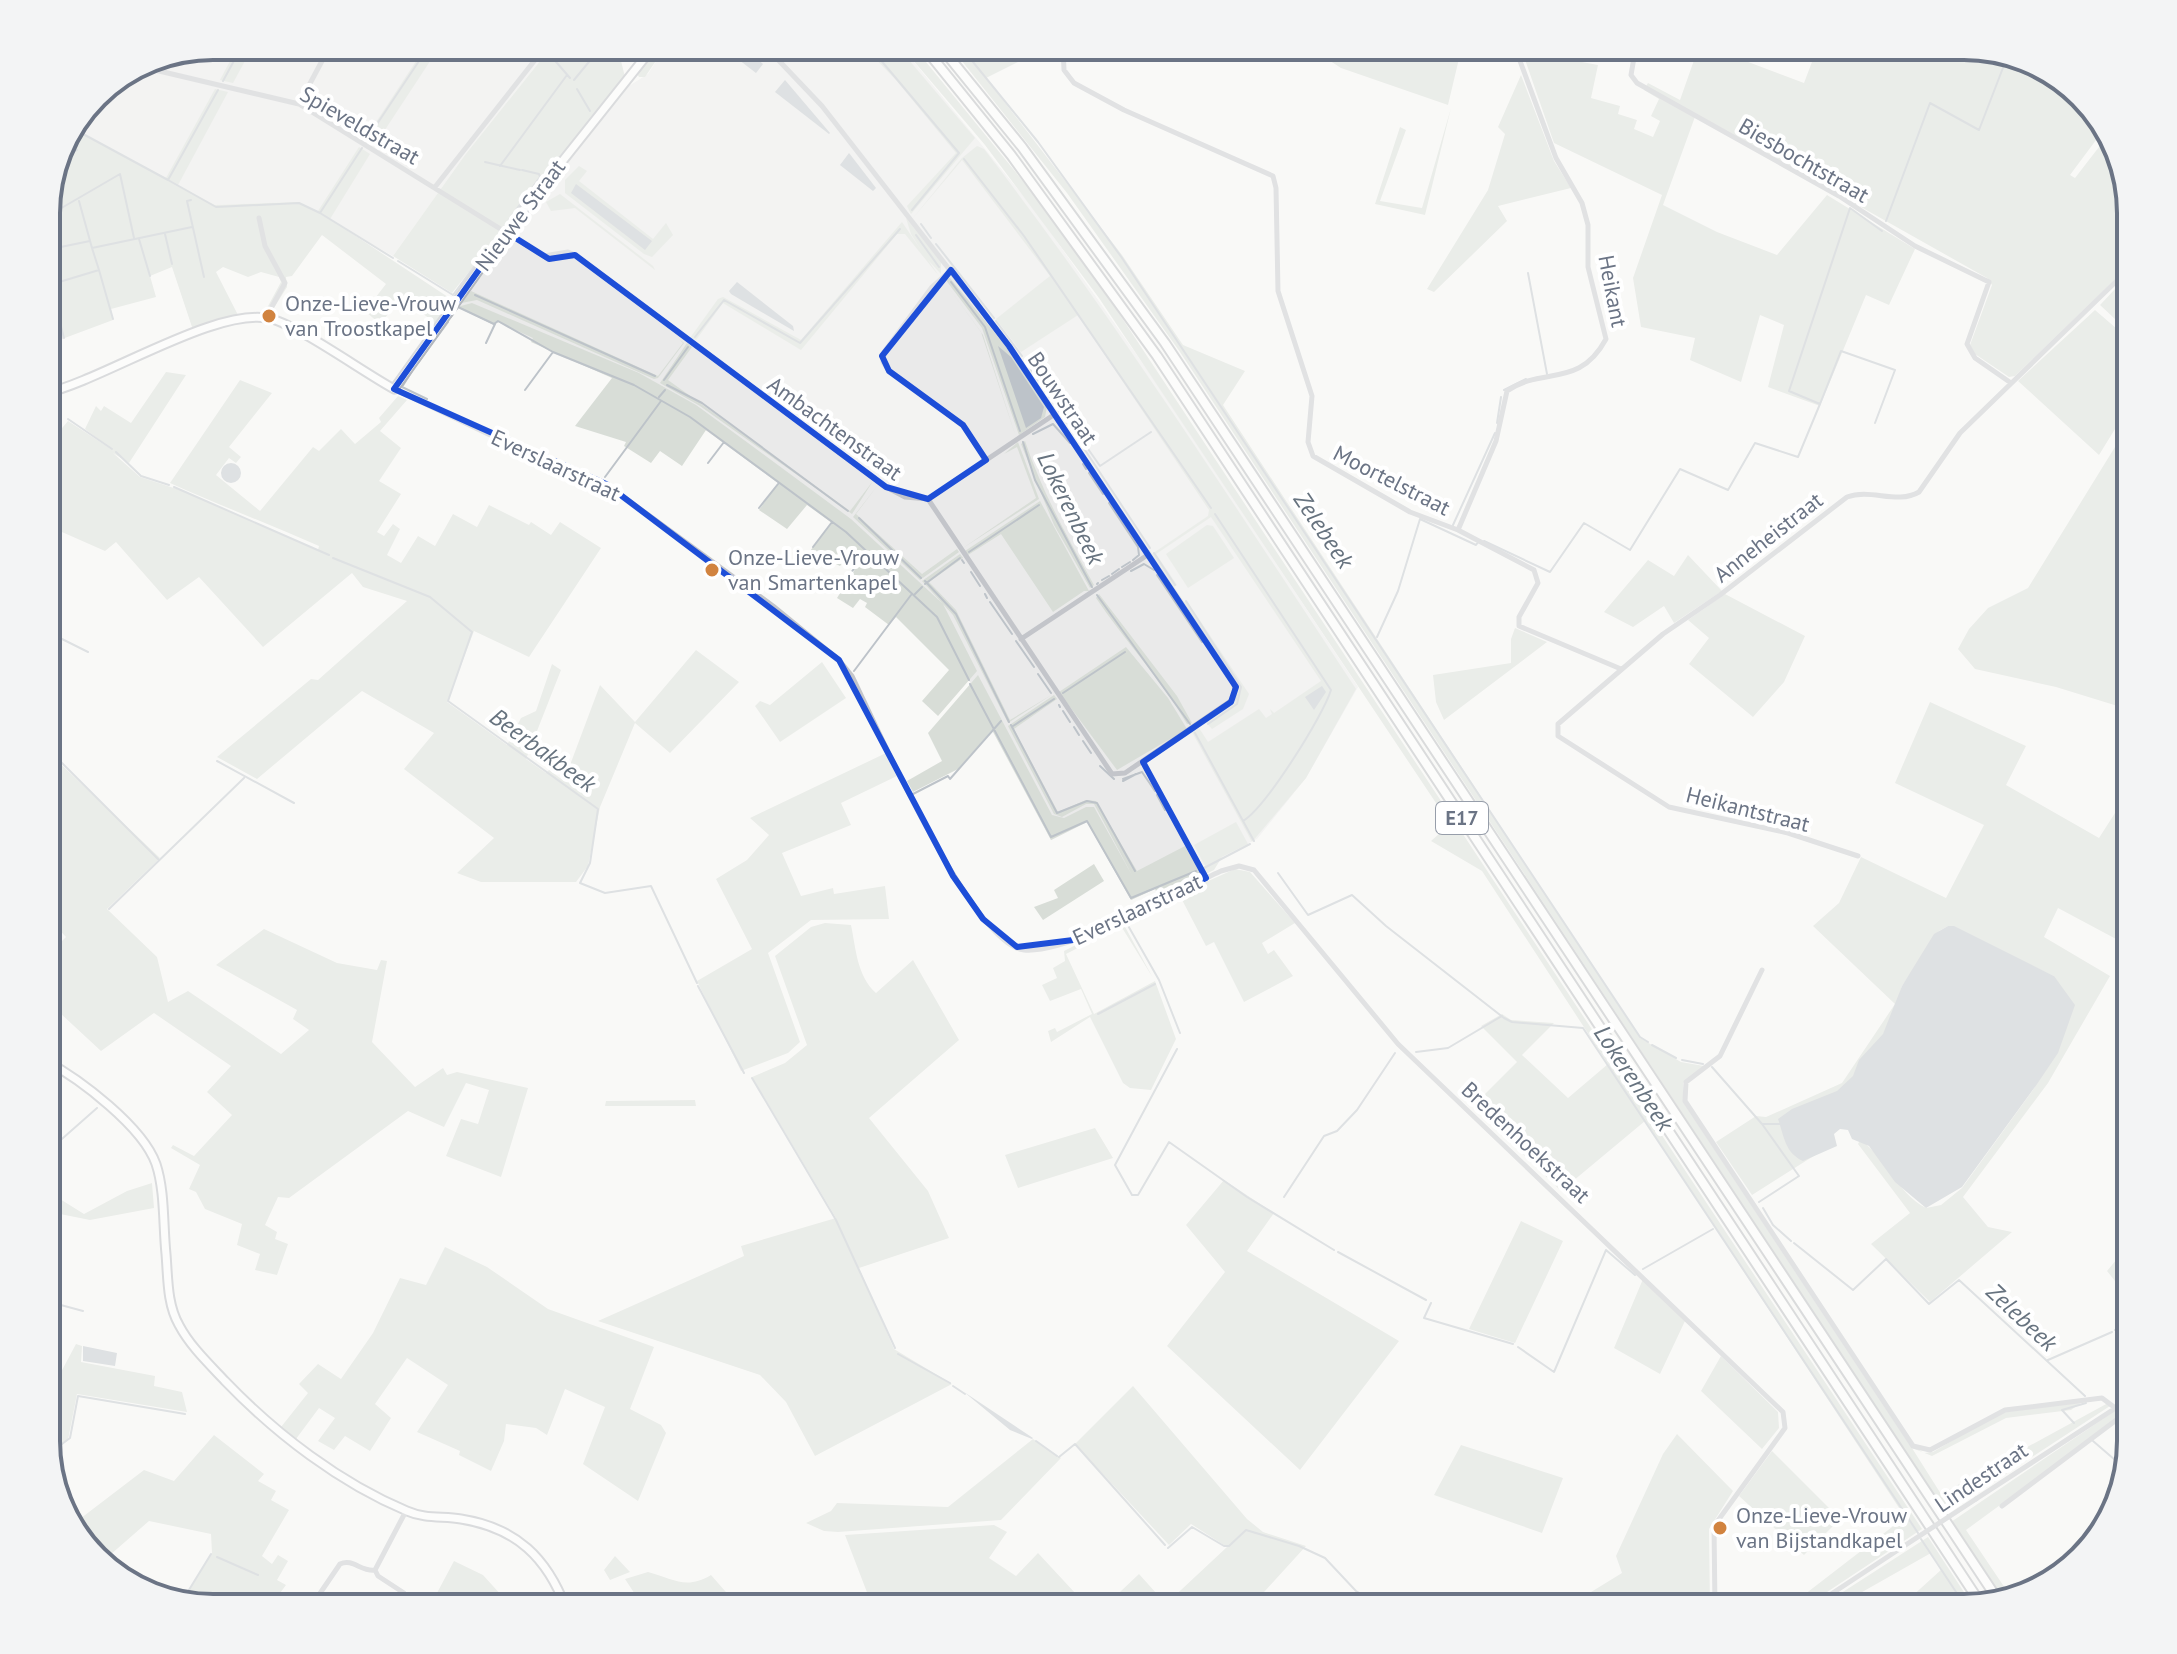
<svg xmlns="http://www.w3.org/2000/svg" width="2177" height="1654" viewBox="0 0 2177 1654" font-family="'PT Sans',sans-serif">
<rect width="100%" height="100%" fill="#f9f9f7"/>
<!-- built -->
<path fill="#eaeaea" d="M213,46h339l-87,109 -72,101 -96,-54 -82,3 -143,-77 31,-40 47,-29z
M666,46h235l133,163 121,172 203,306 -52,91 -49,61 -126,61 -44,-78 -36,18 -114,-222 -92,-86 -156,-114 -55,-32 -81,-33 -55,-31 -4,3 -37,-18 97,-130 75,-91 19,-12z"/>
<!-- green -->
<path fill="#d8ddd7" d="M238,46h15l-20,37 -13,-3z
M426,46h14l-65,99 -10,-6z
M552,46h84l-16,11 5,20 -173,216 -59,-37 72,-101z
M657,46h9l-21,31h-6l-3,-5z
M863,46h34l78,92 -64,76 -4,-8 49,-53 -60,-73z
M901,46h12l122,150 81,113 806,1220 -119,79h-16l118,-91 -260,-396 -84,70 -88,-85 44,-44 -36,-36 21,-12 9,6 43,3 -32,32 46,43 40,-34 -126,-193 -51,-30 19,-17 -351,-526 -114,-153z
M950,46h100l-64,32 136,177 61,90 62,26 -22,34 417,633 41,24 23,4 -21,17v19l226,342 15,9 9,-1 66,-39 83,-11 -11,8 -65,8 -74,38 -20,-8 29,46 167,-91 2,3 -164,107 -766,-1161 -113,-159z
M1307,46h155l-14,59 -107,-37z
M1699,46h47l-3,14 61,23 14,-37h146l102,35 39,47 -35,47 5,3 34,-44 5,6 17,73v51l-116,112 -6,1 -34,-23 -5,-9 22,-60 -5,-7 -291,-164 -33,91 54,27 60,23 50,-60 88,54 -26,56 -23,-10 -46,111 -52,-19 16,-62 -24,-10 -19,67 -51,-22 5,-22 -54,-11 -8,-49 29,-83 -108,-52 -32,-92 76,14 -7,33 29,8 -2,8 19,6 -3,9 19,8 7,-16 -9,-5 8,-17 -15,-9 4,-7 32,17z
M1521,75l33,86 17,27 -73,18 9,15 -73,71 -7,-3 61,-99 17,-56 -7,-7z
M215,89l13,3 -50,93 37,20 82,-3 21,9 41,-64 11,7 -40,65 121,80 -15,25 -34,-27 -22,27 -15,-13 21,-27 -64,-49 -30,41 -6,1 1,10 -15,24 -5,-3 14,-26 -2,-5 -18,-5 -13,5 -25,-10 -7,5 22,43 -45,15 -21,-63 -22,9 6,21 -45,12 2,11 -67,25c0,-60 -11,-169 26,-217l94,50z
M1451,108l-26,107 -50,-11 25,-77 6,3 -26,71 42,7z
M977,146l7,3c134,174 251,358 372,540l-50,89 -54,64 -60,-110 7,-4 9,14 51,-33 7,9 6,-4 -2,-5 4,4 47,-32 -110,-164 -55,37 21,31 -3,2 -22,-33 56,-38 1,-6 -131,-195 -57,37 -25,-33 54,-43 -88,-116 -49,58 49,-60z
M579,166l8,5 -8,10 74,58 13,-16 7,12 -21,22 -8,-3 -79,-61v-13z
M560,194l93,72 2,4 -80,-62 -24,3 -5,-9z
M906,218l35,44v12l-13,-14 11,16 -34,-42h-8l-96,116 -78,-47 -27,37 -6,-2 28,-39 5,-2 78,43 101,-118 19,28 -10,-16z
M2131,272v62l-31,-29z
M950,278l54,66 43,63 -2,10 -26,18 -37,-107 -37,-49z
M943,280l40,55 33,102 -35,-105z
M471,291l187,85 25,-33 -4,-4 5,4 -26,35 -4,1 -177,-79 -16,3z
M472,303l167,70 57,32 48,35 107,79 92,85 34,67 -39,45 -16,-15 27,-31 -53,-53 -7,8 -24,-18 2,-4 -7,-4 -7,9 -16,-10 27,-43 -11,-6 -13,17 -30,-15 22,-28 -25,-18 -20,24 -28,-19 19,-27 -72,-53 -24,36 -22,-15 -9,12 -27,-17 2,-4 -51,-16 37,-48 -81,-36 2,-4 -35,-16 -4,3 -37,-18z
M2095,310l36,31v62l-32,52 -81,-74z
M687,343l5,4 -24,33 182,131 23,-30 -21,33 -152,-108 -40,-23z
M166,372l20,3 -57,88 -16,-10 27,24 43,14 135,59 1,-4c-50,-22 -100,-41 -149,-63l70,-103 32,13 -43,54 12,10 -5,6 -7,-5 -13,17 44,36 53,-64 6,4 22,-22 14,15 26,-22 -2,-4 19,-22 9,4 -27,31 21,17 -22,33 22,13 -24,38 7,4 9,-12 7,5 -13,26 14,8 17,-27 17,10 18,-32 24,13 12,-22 40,20 2,-3 20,13 9,-13 41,26 -72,109 -55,-26 -27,71 60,43 14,-27 15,-7 16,-47 9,6 -35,89 20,14 3,-3 15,11 36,-96 35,37 61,-72 43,32 -69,71 -35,-30 -35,84 -12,59 -12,16h-95l-24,-9 37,-35 -90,-69 30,-36 -72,-42 -105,88 -40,-22 94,-78 7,1 89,-79 -44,-14 -11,-14 -89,74 -64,-70 -32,23 -51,-58 -11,9 -59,-26v-90l6,5 16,-19 46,30 -29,-22 11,-23 5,5 3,-5 27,17z
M2131,421v269l-7,18 -68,-21 -81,-18 -17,-20 11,-20 19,-21 40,-20z
M1025,441c17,51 43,97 69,144l-4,3 -36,-63 -33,-81z
M1018,442l21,57 -76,49 73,-50 -19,-51 -13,7z
M878,485l-22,29 66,60 35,-25 2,3 -39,28 -67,-63z
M1040,501l49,90h-5l-31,21 -52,-78 -33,21 -3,-4z
M1207,525l6,1 21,32 -46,30 -22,-34z
M960,554l3,4 -34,24 27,28 54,110 43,-26 -45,29 -55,-108 -31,-34z
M1688,555l34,36 -48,32 -10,-17 -31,21 -29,-15 44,-52 26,16z
M1099,594l78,102 15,27 -5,1c-26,-45 -62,-83 -91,-126z
M1725,594l80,42 -21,46 -31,35 -64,-53 20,-26 -21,-18z
M1187,601l62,93 -6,15 -31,20 -6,-7 28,-19 5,-16 -55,-85z
M1515,628l32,14 -103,78 -8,-18 -3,-27 78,-12v-24z
M1126,647l42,51 19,31 -70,41 -58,-78z
M822,662l24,36 -66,44 -25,-36 5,-5 10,4z
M978,675l74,140 12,3 22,-11h8l39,70 -39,-73h-8l-24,13 -8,-3 -46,-88 46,-31 3,4 -43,30 44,83 28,-12 10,1 41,70 48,-25 13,23 7,-3 -11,-21 42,-23 12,22 -26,13 -8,13 -55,27 -4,-8 -24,11 -44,-78 -36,18 -59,-110 -34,39 -45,23 -6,-11 35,-20 -14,-28z
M1930,702l96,44 -20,39 93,53 32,-50v159l-73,-39 -14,29 66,39 -62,107 -85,114 25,30 24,5 -82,70 -59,-58 39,-31 -52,-69 2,-4c24,15 37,53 66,68l15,-3 21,-17 73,-101 19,-111 -106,-50 -9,5 -37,55 -11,34 -71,132 -68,43 -36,-53 40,-26 10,1 76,-34 53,-79 -82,-78 26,-23 22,-46 85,41 38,-73 -89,-42z
M886,753l11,23 -56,27 10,22 -69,28 19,43 32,-8 1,6 51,-8 4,33 -78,1 -43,33 32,89 -12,11 -47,18 -44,-90 55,-32 -36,-70 31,-19 22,-25 -19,-17z
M50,754l110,104 -53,51 50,48 11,45 20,-11 93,63 28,-24 -16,-11 4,-9 -81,-45 48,-36 73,34 40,7 4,-10 6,1 -15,81 43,45 28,-19 4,7 10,-3 71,16 -27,89 -55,-21 15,-37 17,5 11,-34 -23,-7 -22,44 -36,-16 -119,87 -11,-1 -13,28 12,7 -2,7 13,5 -11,31 -22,-5 5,-16 -23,-9 5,-21 -37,-15 -9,-17 -7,-3 11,-24 -29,-17 2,-3 21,11 38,-41 -25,-23 24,-26 -77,-53 -53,38 -55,-51v-43l20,-20 -20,-21v-160z
M1094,864l10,17 -61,39 -9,-13 24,-9 -4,-8z
M1235,869l15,3 45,51 -33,20 6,11 6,-4 19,26 -49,26 -30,-60 -8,4 -27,-52z
M825,923l26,2c5,24 6,51 25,68l37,-33 46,80 -90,78 59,73 21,47 -90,30 35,81 58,35 -137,72 -29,-54 -26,-27 -162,-54 146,-65 -3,-10 95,-28 -84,-141 33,-14 22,-18 -32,-89 36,-29z
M1119,923l5,2 29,53 -32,-52 -55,28 28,60 61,-33 21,58 -25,51 -21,-2 -7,-5 -33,-66 -39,25 -3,-11 7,-3 2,4 35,-18 -11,-25 -31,12 -8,-16 15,-7 -4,-10 12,-7 -1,-10z
M695,1100l1,6h-91l1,-5z
M1095,1128l18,30 -95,30 -13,-33z
M1224,1180l50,33 -27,38 152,90 -99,129 -133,-124 58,-74 -39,-47z
M152,1183l2,25 -64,12 -35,-7 -9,43v-56l8,3 6,-4 24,15 43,-23z
M1521,1221l42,20 -48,102 -46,-14z
M2131,1242v59l-24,-30z
M445,1247l42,20 61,42 106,38 -24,62 31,16 5,8 -28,68 -55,-37 22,-57 -40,-18 -18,46 -11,-7 -30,-4 -2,17 -13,30 -32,-16 1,-4 -43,-19 31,-47 -41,-27 -32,46 16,14 -21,33 -25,-15 -11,14 -16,-9 17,-23 -16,-10 -23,31 -15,-12 27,-34 -9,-9 19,-20 23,15 32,-46 27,-55 26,7z
M1643,1279l42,42 -25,53 -46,-26z
M76,1344l6,2 -1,16 74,14 -1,10 28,6 5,20 -110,-18 -9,46 -20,15 -2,-17 4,-7 -4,-3v-28z
M1721,1356l57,56 1,16 -17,21 -61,-58z
M1133,1386l114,133 16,13 43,14 -51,56 -43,6h-109l36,-34 27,30 61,-57 -36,-23 -22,21 -94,-101z
M2125,1404l5,6 -164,120 45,67 -8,2 -52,-77z
M1677,1434l56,57 -24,38 1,79h-145l57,-35 -6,-17 47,-102z
M214,1435l50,39 -6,7 18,10 -5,9 18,10 -27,46 10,8 6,-9 10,6 -11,19 9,5 -17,23h-56l-29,-10 28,-45 -1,-19 -62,-13 -47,41 -30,-37 72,-55 30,11z
M1033,1439l28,19 -60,62 -163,12 -14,-1 -18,-8 25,-12 6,-8 111,4z
M1461,1445l102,33 -21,55 -108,-38z
M1772,1451l68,68 -36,36 -65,-59z
M994,1525l13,7 -18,26 27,18 22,-23 51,55h-216l-28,-73z
M1928,1537l45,69 -74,2 43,-39 -11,-16 -97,55h-16z
M615,1556l15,16 -20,8 -6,-10z
M454,1561l29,14 29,32 5,-5 7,6h-95z
M648,1572c26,7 38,18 63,3l29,33h-96l-19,-29z"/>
<!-- water -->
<path fill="#bdc3c9" d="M721,46h22l20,18 -7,9z
M785,80l45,53 -1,1 -54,-42z
M849,153l27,35 -3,3 -33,-26z
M576,184l76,57 -7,9 -74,-57z
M737,282l56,44 1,5 -63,-37 -2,-3z
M998,346l13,11 33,50 -3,11 -15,10z
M221 473a10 10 0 1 1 20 0a10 10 0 1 1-20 0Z
M1322,686l4,6 -12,18 -9,-13z
M1948,926h6l100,50 21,29 -17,48 -23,34 -73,100 -36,21 -31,-26 -26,-36 -17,-7 -4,-9 -8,-1 -6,5 3,12 -34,15c-18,-8 -19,-25 -25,-42l14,-10 45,-18 16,-15 6,-16 24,-26 19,-48 32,-52z
M83,1346l34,7 -2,13 -32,-5z
M964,1392l69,46 -1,1 -22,-9z"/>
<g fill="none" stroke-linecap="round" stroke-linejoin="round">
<!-- stream -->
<path stroke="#bdc3c9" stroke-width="2" d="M866,46l6,7
M887,46l-8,12 80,95 -47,57
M960,46l78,96 84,116 518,779 8,5
M551,56l19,22
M574,80l28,-34
M223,81l19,-35
M577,89l13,22
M72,128l96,52 50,-90
M367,139l62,-93
M964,159l60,77 187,272
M58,161l19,-11
M485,162l35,8
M500,166l67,-91
M168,180l48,27 83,-4 21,10 42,-65
M191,200l-4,1 17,76
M79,201l13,47
M320,213l73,45
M46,217l74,-43 14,64
M508,221l32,-44 -1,-3 -17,-4
M1886,221l44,-118 49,27 27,-70
M921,224l10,14
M165,234l7,30
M916,235l23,32
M139,239l11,37
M936,244l58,74
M46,250l44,-9
M398,261l55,34 43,-58
M46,269l18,69
M99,270l14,49
M1528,273l19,101
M951,282l34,45 35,104
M46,286l53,-16 -7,-22 100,-21
M475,295l180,81
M451,317l7,-10 36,17 4,-3 55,31 81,33 56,32 156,115 91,85 32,63
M996,321l26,35
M695,337l29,-37 76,43 100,-114
M486,343l9,-19
M1026,362l44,65
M418,363l30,-41
M414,368l-12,19 25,12
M664,380l24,-33
M667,385l35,18 146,108
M525,390l28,-38
M1504,390l22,-11
M659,397l6,-7
M1820,404l21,-53 54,19 -20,53
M68,419l44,30
M1497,423l4,-26
M1073,432l3,4
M1033,434l20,-10 17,19
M1023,442l12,38 57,107
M1081,444l69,104
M1086,446l14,20 51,-34
M116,452l25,24 28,9
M708,463l16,-21
M1083,464l3,5
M1089,473l14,21
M605,477l56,-76
M174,487l155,68
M1109,503l29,44 1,8 -6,5
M759,508l19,-24
M1215,514l116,176c-8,26 -65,117 -88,131
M859,518l62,60
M1453,525l42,-92
M1484,541l66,31 34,-49 46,27 50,-81 48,21 27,-47 43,14 22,-53 -31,-13 61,-183 32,23
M813,547l19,-25
M969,552l70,-47
M1154,553l21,32
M333,558l97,39 42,35 -24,69 150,108 -8,54 -10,20 25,10 46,-7 46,97
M962,560l2,3
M1122,567l8,-5
M1131,571l13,-7 10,6
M971,572l9,14
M1112,574l7,-5
M1157,575l45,67
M848,577l18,-25
M1102,580l7,-4
M925,581l31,33 53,108
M925,584l35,-26
M1097,584l1,-1
M915,594l7,-7
M985,594l2,4
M1097,595l93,129
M1186,601l55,86 -4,17 -29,20
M990,602l22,32
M46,631l42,21
M1377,637l21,-46 22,-72 56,26 3,-4
M1016,641l18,26
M854,671l57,-76
M1038,674l13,19
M970,684l81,153 36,-16 44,77 65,-27
M1063,693l62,-41
M1059,705l1,2
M1063,711l7,11
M1011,725l46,88 30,-12 10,2 38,68
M1013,726l41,-27
M1074,727l5,8
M1195,733l59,108
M1083,741l8,12
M46,758l10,-1 102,102
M217,761l77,42
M1100,766l14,13
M1123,779l19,-7 13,19
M1123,781l13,-7
M913,794l35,-18 2,3 51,-58
M1157,795l8,15
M1204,868l46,-24
M1278,873l30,42 44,-20 34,31 118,92 8,4 71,6 335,505
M109,909l135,-131
M1120,914l2,2
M1126,922l33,58 21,53
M698,986l46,87
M1098,1014l57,-30
M1652,1045l24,13
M1177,1049l-62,116 17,30h6l31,-53 78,55 87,53
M1416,1052l32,-4 54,-32
M1682,1060l21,4
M1712,1067l50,57h20
M752,1078l84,142 59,128
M46,1153l51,-45
M1284,1197l40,-61 13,-5 20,-21 38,-57
M1759,1202l40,-26 -37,-52
M1763,1208l10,17 18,16
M1794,1243l59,47 33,-31 43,45 30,-24 126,116
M1338,1252l88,48
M1643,1269l70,-40
M46,1301l37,10
M1431,1303l-7,15 89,26
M2115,1330l16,-7
M1518,1347l36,25 52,-122 29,25
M898,1354l52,29
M2048,1360l64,-28
M953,1386l12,8
M2074,1423l-12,-13 24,-7
M1036,1441l21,15
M2093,1441l29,25
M58,1447l12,-9 8,-42 107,18
M1059,1457l16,-13 90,101
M1921,1539l45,68
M1168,1548l24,-21 32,19h5l17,-16 53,16 26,12 31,33 29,17
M217,1557l41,18
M184,1598l27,-44
M841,1608l9,-7 17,7"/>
<defs>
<path id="secondary" d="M46,393c58,-13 172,-88 226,-74 30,9 91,53 122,70l112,-157 148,-186
M46,1061c34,18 97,66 110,103 9,27 7,61 10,90 2,24 1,50 13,71 11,21 30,39 46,56 51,53 115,102 182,130 18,8 36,5 54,8 56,9 86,39 105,89"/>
<path id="highway" d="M923,46l88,109 146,201 824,1248
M940,46l82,101 143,196 833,1257"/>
</defs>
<!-- secondary casing -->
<use href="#secondary" stroke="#b3b7bd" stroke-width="11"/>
<!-- highway casing -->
<use href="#highway" stroke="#b4b7bb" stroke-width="12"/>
<!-- street -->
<path stroke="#c3c5ca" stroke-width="5" d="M765,46l57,60 187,240 225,335 1,17 -110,75 -13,1 -184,-275
M1063,46l1,24 10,13 50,27 149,66 3,12 2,103 34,105 -4,46 5,14 97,56 48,18 76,40 4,13 -19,34v9l102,43
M1636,46l-5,29 6,8 202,113 76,50 74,36 -22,62 8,14 36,25
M138,66l161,38 245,152 24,-4 7,3 311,232 19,10 23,2
M299,104l31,-58
M435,187l111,-141
M259,218l6,28 20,37 -15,27 4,9
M951,270l-19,17 -48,65 -1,10 6,9 74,54 23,35
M394,389l132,63 80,32 167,122 66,54 13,16c24,49 120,269 172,274 47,4 151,-58 197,-79l18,-5 15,4 144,174 385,368 2,16 -71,98 1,82
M928,499l127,-85
M1458,530l38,-89 11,-50c36,-25 72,-2 99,-52l-18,-72v-42l-6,-22 -26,-45 -36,-97 -1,-15
M1021,639l128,-85
M1143,762l63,116
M1858,856l-70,-23 -119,-26 -111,-71v-12l105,-90 57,-39 127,-98c24,-9 50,8 72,-5l41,-59 171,-166
M1762,970l-42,86 -34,26 -1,19 228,345 17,4 75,-40 97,-12 12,9
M1976,1499l155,-101
M2002,1506l113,-85 15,-9 -1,-13
M310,1608l30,-44c13,-6 21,8 35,6
M403,1608l1,-15 -26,-17 -3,-6 31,-59
M1810,1608l91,-60"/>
<!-- secondary -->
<use href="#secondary" stroke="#fff" stroke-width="7"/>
<!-- highway -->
<use href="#highway" stroke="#fff" stroke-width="8"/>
<!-- street-bridge -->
<path stroke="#c3c5ca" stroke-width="5" d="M1901,1548l75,-49"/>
</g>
<!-- marked area -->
<path d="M0 0H2177V1654H0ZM506,232l43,27 26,-4 311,232 42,12 58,-39 -23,-35 -74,-54 -7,-15 69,-86 58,76 227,341 -5,15 -88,60 63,116 -125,61 -64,8 -34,-28 -30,-43 -114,-216 -233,-176 -212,-95z" fill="#f9f9f7" fill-opacity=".55" fill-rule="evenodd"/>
<path fill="none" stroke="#1d4ed8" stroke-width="6" stroke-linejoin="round" d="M506,232l43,27 26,-4 311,232 42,12 58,-39 -23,-35 -74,-54 -7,-15 69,-86 58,76 227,341 -5,15 -88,60 63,116 -125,61 -64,8 -34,-28 -30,-43 -114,-216 -233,-176 -212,-95z"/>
<!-- markers -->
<g fill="#d1833f" stroke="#fff" stroke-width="3">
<circle cx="269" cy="316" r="8"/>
<circle cx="712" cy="570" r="8"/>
<circle cx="1720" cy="1528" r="8"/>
</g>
<g text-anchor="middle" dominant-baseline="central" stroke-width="8" stroke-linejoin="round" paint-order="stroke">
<!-- shield labels -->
<rect fill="#fff" stroke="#979eaa" stroke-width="2" x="1436" y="802" width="52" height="32" rx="6"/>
<g font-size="20" font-weight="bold" fill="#6b7485">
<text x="1462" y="818">E17</text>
</g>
<!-- street labels -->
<g font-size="22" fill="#6b7485" stroke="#fff">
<text transform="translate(360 125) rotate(30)">Spieveldstraat</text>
<text transform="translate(1804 160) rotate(30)">Biesbochtstraat</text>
<text transform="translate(520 215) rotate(-53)">Nieuwe Straat</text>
<text transform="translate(1613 291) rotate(79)">Heikant</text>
<text transform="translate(1063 398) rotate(56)">Bouwstraat</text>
<text transform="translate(835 428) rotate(36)">Ambachtenstraat</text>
<text transform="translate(556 465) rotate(25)">Everslaarstraat</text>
<text transform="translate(1392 480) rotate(27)">Moortelstraat</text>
<text transform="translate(1768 537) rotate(-38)">Anneheistraat</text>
<text transform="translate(1748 809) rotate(14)">Heikantstraat</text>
<text transform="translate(1137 909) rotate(-25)">Everslaarstraat</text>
<text transform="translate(1526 1142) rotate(43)">Bredenhoekstraat</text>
<text transform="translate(1981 1477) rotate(-34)">Lindestraat</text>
</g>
<!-- poi labels -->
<g font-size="22" fill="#6b7485" stroke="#fff" text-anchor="start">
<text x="285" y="303">Onze-Lieve-Vrouw<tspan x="285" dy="25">van Troostkapel</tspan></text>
<text x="728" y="557">Onze-Lieve-Vrouw<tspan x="728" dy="25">van Smartenkapel</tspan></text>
<text x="1736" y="1515">Onze-Lieve-Vrouw<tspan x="1736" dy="25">van Bijstandkapel</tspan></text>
</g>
<!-- water labels -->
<g font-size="24" font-style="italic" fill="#67737f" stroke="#fff">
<text transform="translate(1071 508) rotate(64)">Lokerenbeek</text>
<text transform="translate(1324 530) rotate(56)">Zelebeek</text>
<text transform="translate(543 750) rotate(36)">Beerbakbeek</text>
<text transform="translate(1634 1078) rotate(56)">Lokerenbeek</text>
<text transform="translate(2022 1317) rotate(43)">Zelebeek</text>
</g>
</g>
<!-- crop -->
<path d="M0 0H2177V1654H0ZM213 60H1964A153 153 0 0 1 2117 213V1441A153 153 0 0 1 1964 1594H213A153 153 0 0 1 60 1441V213A153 153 0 0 1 213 60Z" fill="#f3f4f5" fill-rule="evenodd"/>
<path fill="none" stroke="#6b7485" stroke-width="4" d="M213 60H1964A153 153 0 0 1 2117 213V1441A153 153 0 0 1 1964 1594H213A153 153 0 0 1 60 1441V213A153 153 0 0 1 213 60Z"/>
</svg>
